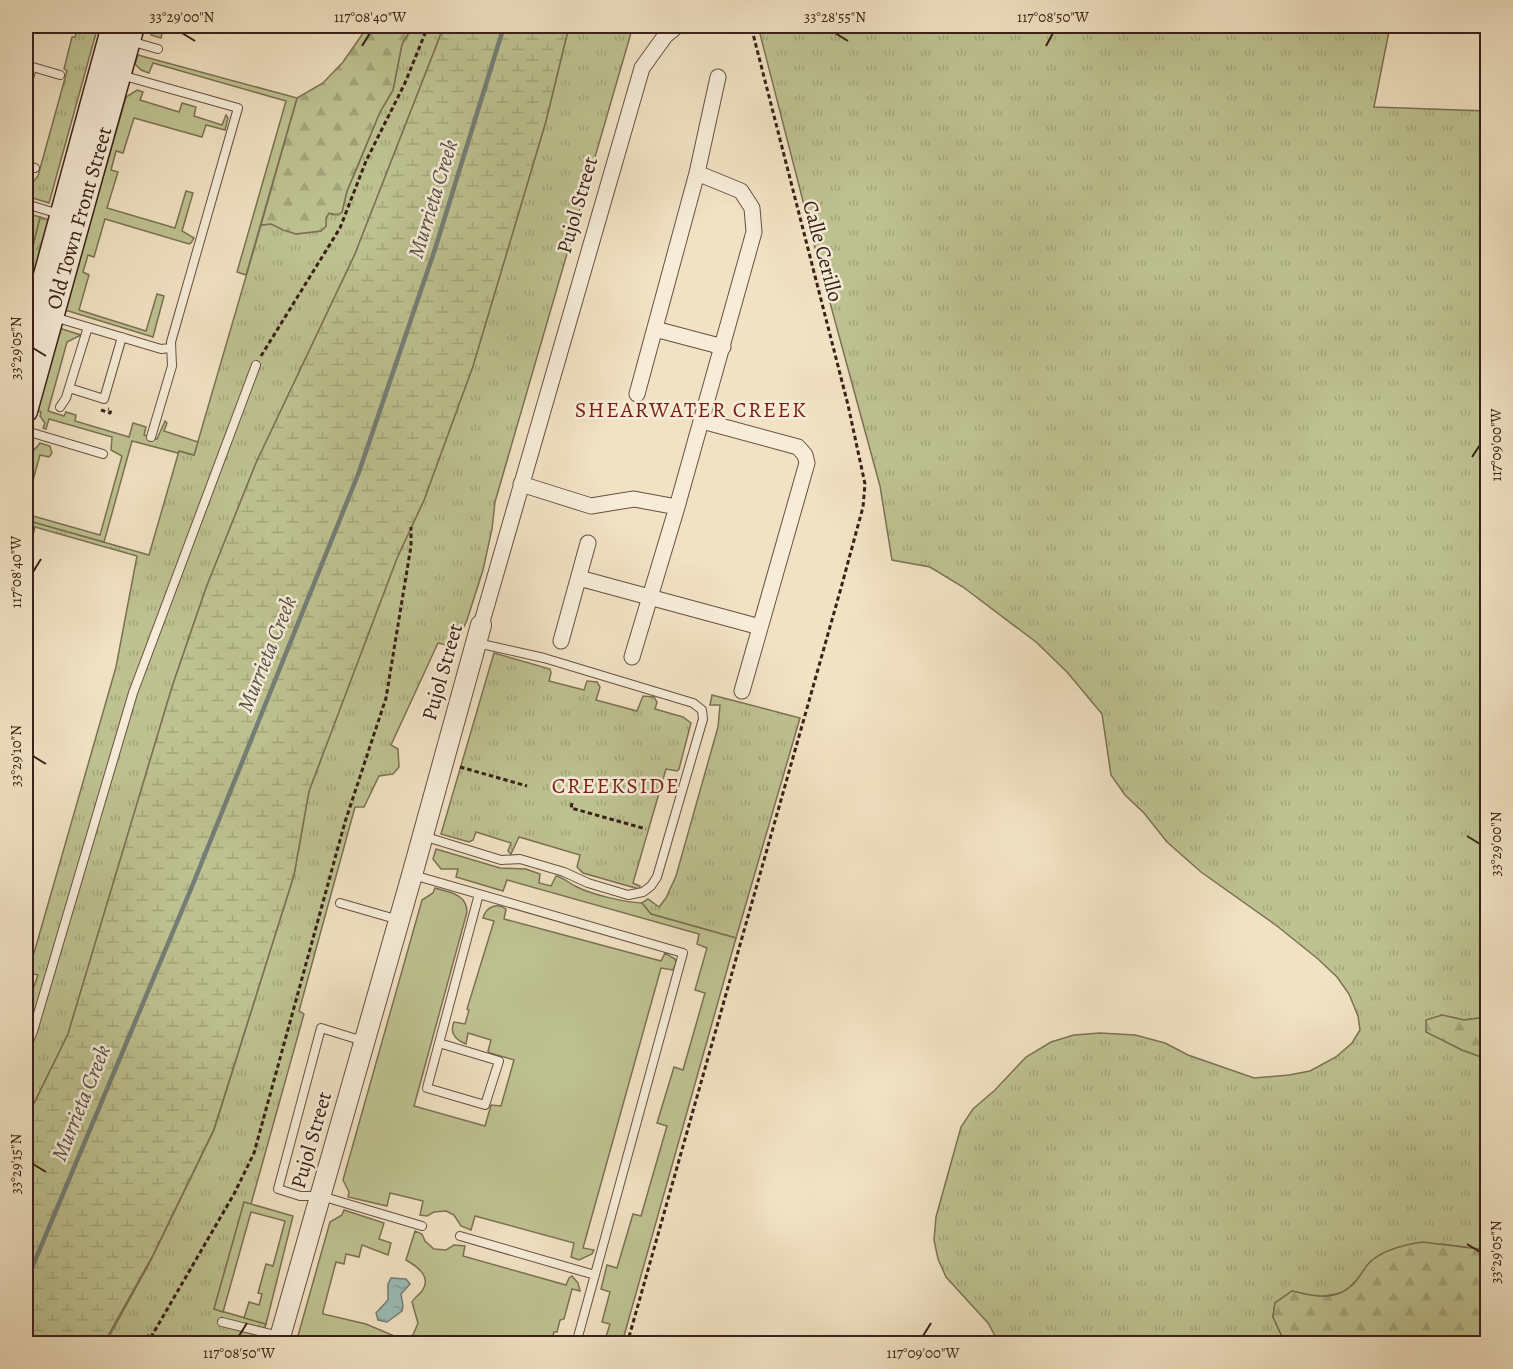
<svg xmlns="http://www.w3.org/2000/svg" width="1513" height="1369" viewBox="0 0 1513 1369" font-family="Alegreya,serif">
<defs>
<pattern id="grass-tufts" width="24" height="20" patternUnits="userSpaceOnUse" patternTransform="scale(1.5)"><rect width="24" height="20" fill="#bec291"/><path d="M3 7l-1-3M5 7V3M7 7l1-3M15 17l-1-3M17 17v-4M19 17l1-3" fill="none" stroke="#a4a67c"/></pattern>
<pattern id="forest-firs" width="22" height="20" patternUnits="userSpaceOnUse" patternTransform="scale(1.5)"><rect width="22" height="20" fill="#bec291"/><path d="M5 1l3.5 6h-7zM16 11l3.5 6h-7z" fill="#a4a67c"/></pattern>
<pattern id="wetland-marsh" width="20" height="14" patternUnits="userSpaceOnUse" patternTransform="scale(1.5)"><rect width="20" height="14" fill="#bec291"/><path d="M1 5h8M5 5V1M11 12h8M15 12V8" fill="none" stroke="#a4a67c"/></pattern>
<pattern id="water-ripples" width="26" height="14" patternUnits="userSpaceOnUse" patternTransform="scale(1.5)"><rect width="26" height="14" fill="#9bbdb6"/><path d="M2 4q2-2 4 0t4 0M15 11q2-2 4 0t4 0" fill="none" stroke="#86a29c"/></pattern>
</defs>
<rect width="100%" height="100%" fill="#f1e2c3"/>
<filter id="stains"><feTurbulence type="fractalNoise" baseFrequency=".00333" numOctaves="4"/><feColorMatrix values="0 0 0 0 .2 0 0 0 0 .09 0 0 0 0 .02 0 0 0 .5 -.17"/></filter>
<radialGradient id="worn" r=".72"><stop offset=".6" stop-color="#630" stop-opacity="0"/><stop offset="1" stop-color="#630" stop-opacity=".3"/></radialGradient>
<!-- grass -->
<path fill="url(#grass-tufts)" stroke="#7c7154" stroke-width="1.5" d="M78,26h20l-49,177 -23,-7v-17l8,2 4,-5 29,-105 -3,-2 8,-32h3z
M413,26h31l-89,228 -99,209 -50,125 -34,99 -104,347 -42,86v-111l12,-34 -12,-3 1,-14 5,2 84,-293 21,-111 -102,-29 -6,23 -3,-1v-29l123,35 30,-104 15,4 67,-230 10,-1 25,10 25,-3 5,-5v-8l3,-5 5,2 8,-3 5,-21 10,-23 23,-56 13,-22 9,-46z
M569,26h64l-138,476 -3,27 -9,41 -16,50 -12,27 -17,-4 -47,102 7,4 1,18 -6,7 -14,2 -15,31h-9l-56,204 5,3 -53,190 -7,-1 -30,106 52,15 -6,19 -155,1 45,-82 64,-132 80,-255 15,-84 88,-233 27,-58 49,-134 73,-245z
M758,26h632l-16,81 113,4v906l-23,3 -23,-5 -15,16 36,19 25,9v191l-45,-6 -71,17 -15,20 -13,12 -25,4 -26,-6 -17,12 -2,14 12,26h-286l-11,-20 -42,-46 -8,-18 -4,-19 2,-23 25,-90 12,-18 22,-19 31,-33 25,-15 23,-7 26,-2 35,2 30,8 23,12 66,23 35,-3 21,-4 26,-14 16,-14 8,-13 -2,-14 -9,-22 -12,-17 -19,-18 -41,-33 -76,-54 -34,-30 -23,-29 -19,-18 -14,-20 -9,-61 -35,-42 -31,-30 -73,-55 -33,-20 -38,-7 -12,-74 -66,-242z
M494,653l56,16 1,4 -2,8 35,9 3,-9 10,1 3,5 -4,13 41,11 6,-15 11,1 3,5 -2,7 28,8 8,6 -12,46 -2,2 -11,-2 -33,114 7,3 -1,3 -56,-16 -6,-6 3,-12 -61,-18 -8,17 -3,-3 3,-8 -35,-11 -3,8 -4,2 -28,-8z
M712,695l88,23 -64,220 -85,-24 -9,-11 6,-4 11,8 7,-9 10,-22 42,-149 2,-22h-10z"/>
<!-- forest -->
<path fill="url(#forest-firs)" stroke="#7c7154" stroke-width="1.5" d="M368,26h45l-11,18 -9,46 -13,22 -33,79 -5,21 -4,3 -9,-2 -3,5v8l-5,5 -25,3 -13,-4 -12,-6 -10,1 36,-127 26,-15 20,-21z
M40,217l9,3 -23,83v-29z
M1442,1015l22,5 23,-3v42l-25,-9 -36,-18v-12z
M1422,1242l65,8v93h-202l-12,-26 2,-14 17,-12c24,6 46,11 64,-10 5,-6 9,-14 14,-19 14,-13 35,-17 52,-20z"/>
<!-- wetland -->
<path fill="url(#wetland-marsh)" stroke="#7c7154" stroke-width="1.5" d="M444,26h125l-23,95 -73,245 -49,134 -27,58 -88,233 -15,84 -80,254 -61,126 -49,88h-78v-223l42,-86 104,-347 34,-99 50,-125 99,-209z"/>
<!-- garden -->
<path fill="#bec291" stroke="#7c7154" stroke-width="1.5" d="M151,26h13l-3,12 -10,-3z
M138,55l159,43 -51,177 -9,-3 49,-171 -133,-38 -4,10 -8,-3 -6,-6z
M137,90l6,2 -3,8 39,12 3,-9 14,4 -2,9 28,9 4,-10 2,3 -3,12 -19,-5 -4,12 -68,-19 -11,35 -7,-2 -5,19 7,2 -11,36 68,20 11,-37 7,2 -11,38 12,7 -3,5 -2,1 -84,-25 -11,38 -6,-2 -5,17 6,3 -10,35 67,21 11,-37 7,2 -11,41 -88,-27 61,-213z
M26,213l14,4 -14,57z
M59,328l22,7 -14,7 -19,69 16,5 2,-4 10,3 -1,6 54,16 4,-14 13,4 -2,8 13,4 8,-18 2,2 -3,8 34,11 -4,13 -15,-4 -1,2 -46,-12 -28,101 -78,-22v-6l74,21 22,-79 -11,-6 1,-13 -63,-18 -3,10 -3,-1 2,-5 -5,-7 1,-4 -5,-2z
M40,443l10,3 2,7 -3,4 -9,-2 -14,50c-1,-15 -4,-36 4,-51 3,-4 7,-6 10,-11z
M436,849l64,19 26,1 14,5 -1,9 12,3 5,-10c9,2 12,7 21,11 16,8 47,15 65,16l9,11 85,24 -114,405h-18l6,-19 -8,-2 8,-30 -9,-3 6,-24 10,3 16,-54 8,2 26,-90 -10,-3 17,-56 9,3 22,-77 -10,-3 12,-42 -10,-4 2,-10 -192,-54 -4,11 -47,-14 2,-8h-17l-8,-10z
M435,888c14,4 32,6 32,24l-53,194 71,20 6,-21 10,1 13,-46 -24,-7 -2,-2 3,-11 -23,-7 -2,11c-10,-4 -17,-11 -12,-22l11,2 4,-14 -2,-1 27,-88 -11,-3c3,-11 14,-16 23,-9l-2,10 157,42 4,-8 10,6 1,4 -3,7 -12,-2 -78,280 11,2 -2,4 -13,6 -8,-3 3,-14 -99,-27 -4,14 -10,-4 -7,-11 -8,-4 -12,1 -7,4 -7,-1 3,-14 -33,-8 -3,13 -39,-9 1,-5 -6,-12 79,-280 11,-7z
M244,1202l49,14 -27,108 -22,-6 5,-16 10,3 3,-11 -4,-1 8,-29 7,2 12,-45 -34,-9 -28,100 -9,-3z
M344,1210l40,13 -5,16 12,4 -3,12 -26,-10 -3,12 -13,-3 -2,10 -8,-2 -13,49v3l43,10 33,14h7l7,-3 5,-12 -6,-21c2,-4 7,-7 10,-11 10,-14 -4,-24 -16,-31l9,-29 7,3 3,7 9,8 12,1 8,-5 11,1 -2,10 103,29 3,-7 3,-2 6,7 2,8 -8,-2 -8,30 -4,1 -3,12h-3l-3,11h-255l34,-121 12,-7z"/>
<!-- water -->
<path fill="url(#water-ripples)" stroke="#747e76" stroke-width="1.5" d="M391,1278l15,1 4,5 -9,10 2,12 -1,5 -15,11 -9,-2 -2,-7 12,-13v-16z"/>
<g fill="none" stroke-linecap="round" stroke-linejoin="round">
<!-- stream -->
<path stroke="#747e76" stroke-width="4.5" d="M26,1282l167,-398 166,-412 76,-223 69,-223"/>
<defs>
<path id="service" d="M130,41l28,8
M26,65l34,10
M121,75l117,33 -67,234 1,24 -21,71
M26,90l6,-23
M26,165l9,3
M26,204l33,10
M54,317l107,32 9,-1
M88,327l-19,61 35,11 18,-62
M60,407l6,-9 3,-10
M26,431l77,23
M423,836l78,24 19,-1 44,13 24,11 40,12 15,-3 8,-6 6,-9 46,-158 -1,-9 -9,-7 -149,-45 -67,-15
M413,875l270,78 -107,391
M340,903l59,17
M363,1041l-42,-13 -43,161 22,7h21l101,30
M439,1043l60,18 -14,44 -58,-17 52,-194
M26,1049l7,-18 100,-338 123,-328
M460,1236l135,39
M222,1322l57,14"/>
<path id="minor" d="M655,329l68,18
M637,394l60,-221 21,-96
M702,421l96,26 7,8 2,8 -65,228
M521,484l70,22 43,-7 43,8 -45,150
M677,507l77,-275 -2,-24 -11,-17 -44,-18
M579,578l181,49
M481,625l161,-557 23,-32 12,-10
M561,641l27,-98"/>
<path id="tertiary" d="M278,1344l134,-469 69,-250"/>
<path id="secondary" d="M26,345l87,-319
M26,411l107,-385"/>
</defs>
<!-- service casing -->
<use href="#service" stroke="#675042" stroke-width="10"/>
<!-- minor casing -->
<use href="#minor" stroke="#675042" stroke-width="17"/>
<!-- tertiary casing -->
<use href="#tertiary" stroke="#675042" stroke-width="22"/>
<!-- secondary casing -->
<use href="#secondary" stroke="#392017" stroke-width="25"/>
<!-- path -->
<path stroke="#392017" stroke-width="3" stroke-dasharray="4.5 3" stroke-linecap="butt" d="M261,356l79,-128 26,-67 39,-78 23,-57
M101,410l9,3 1,-3 -3,-1
M460,767l67,19
M572,803l-1,5 75,21
M141,1344l9,-10
M147,1344l87,-150 20,-41 91,-331 41,-124 25,-152v-19
M627,1344l214,-756 22,-81 2,-23 -17,-79 -97,-379"/>
<!-- service -->
<use href="#service" stroke="#f6ecd8" stroke-width="8"/>
<!-- minor -->
<use href="#minor" stroke="#f6ecd8" stroke-width="15"/>
<!-- tertiary -->
<use href="#tertiary" stroke="#f6ecd8" stroke-width="20"/>
<!-- secondary -->
<use href="#secondary" stroke="#f6ecd8" stroke-width="22"/>
</g>
<!-- ticks -->
<path fill="none" stroke="#392017" stroke-width="2" d="M182,33l13,8M835,33l13,8M362,46l8,-13M1046,46l7,-13M33,348l13,8M1472,457l8,-12M33,572l8,-13M33,756l13,8M1467,836l13,8M33,1164l13,8M1467,1244l13,8M239,1336l8,-13M923,1336l8,-13"/>
<g text-anchor="middle" dominant-baseline="central" stroke-width="5" stroke-linejoin="round" paint-order="stroke">
<!-- street labels -->
<g font-size="21" fill="#392017" stroke="#f6ecd8">
<text transform="translate(577 205) rotate(-74)">Pujol Street</text>
<text transform="translate(79 218) rotate(-74)">Old Town Front Street</text>
<text transform="translate(823 251) rotate(75)">Calle Cerillo</text>
<text transform="translate(442 672) rotate(-74)">Pujol Street</text>
<text transform="translate(311 1140) rotate(-74)">Pujol Street</text>
</g>
<!-- water labels -->
<g font-size="22" font-style="italic" fill="#564f47" stroke="#f6ecd8">
<text transform="translate(433 199) rotate(-73)">Murrieta Creek</text>
<text transform="translate(267 654) rotate(-68)">Murrieta Creek</text>
<text transform="translate(81 1103) rotate(-68)">Murrieta Creek</text>
</g>
<!-- neighbourhood labels -->
<g font-size="22" letter-spacing="1.5" fill="#7a1f14" stroke="#f6ecd8">
<text x="691" y="410">SHEARWATER CREEK</text>
<text x="616" y="786">CREEKSIDE</text>
</g>
</g>
<!-- margin -->
<rect width="1513" height="1369" fill="none" stroke="#f1e2c3" stroke-width="66"/>
<rect x="33" y="33" width="1447" height="1303" fill="none" stroke="#392017" stroke-width="2"/>
<g font-size="15" text-anchor="middle" fill="#392017">
<text x="182" y="22">33°29'00"N</text>
<text x="370" y="22">117°08'40"W</text>
<text x="835" y="22">33°28'55"N</text>
<text x="1053" y="22">117°08'50"W</text>
<text transform="translate(16 348) rotate(-90)" y="5">33°29'05"N</text>
<text transform="translate(1496 445) rotate(-90)" y="5">117°09'00"W</text>
<text transform="translate(16 572) rotate(-90)" y="5">117°08'40"W</text>
<text transform="translate(16 756) rotate(-90)" y="5">33°29'10"N</text>
<text transform="translate(1496 844) rotate(-90)" y="5">33°29'00"N</text>
<text transform="translate(16 1164) rotate(-90)" y="5">33°29'15"N</text>
<text transform="translate(1496 1252) rotate(-90)" y="5">33°29'05"N</text>
<text x="239" y="1358">117°08'50"W</text>
<text x="923" y="1358">117°09'00"W</text>
</g>
<rect width="100%" height="100%" filter="url(#stains)"/>
<rect width="100%" height="100%" fill="url(#worn)"/>
</svg>
